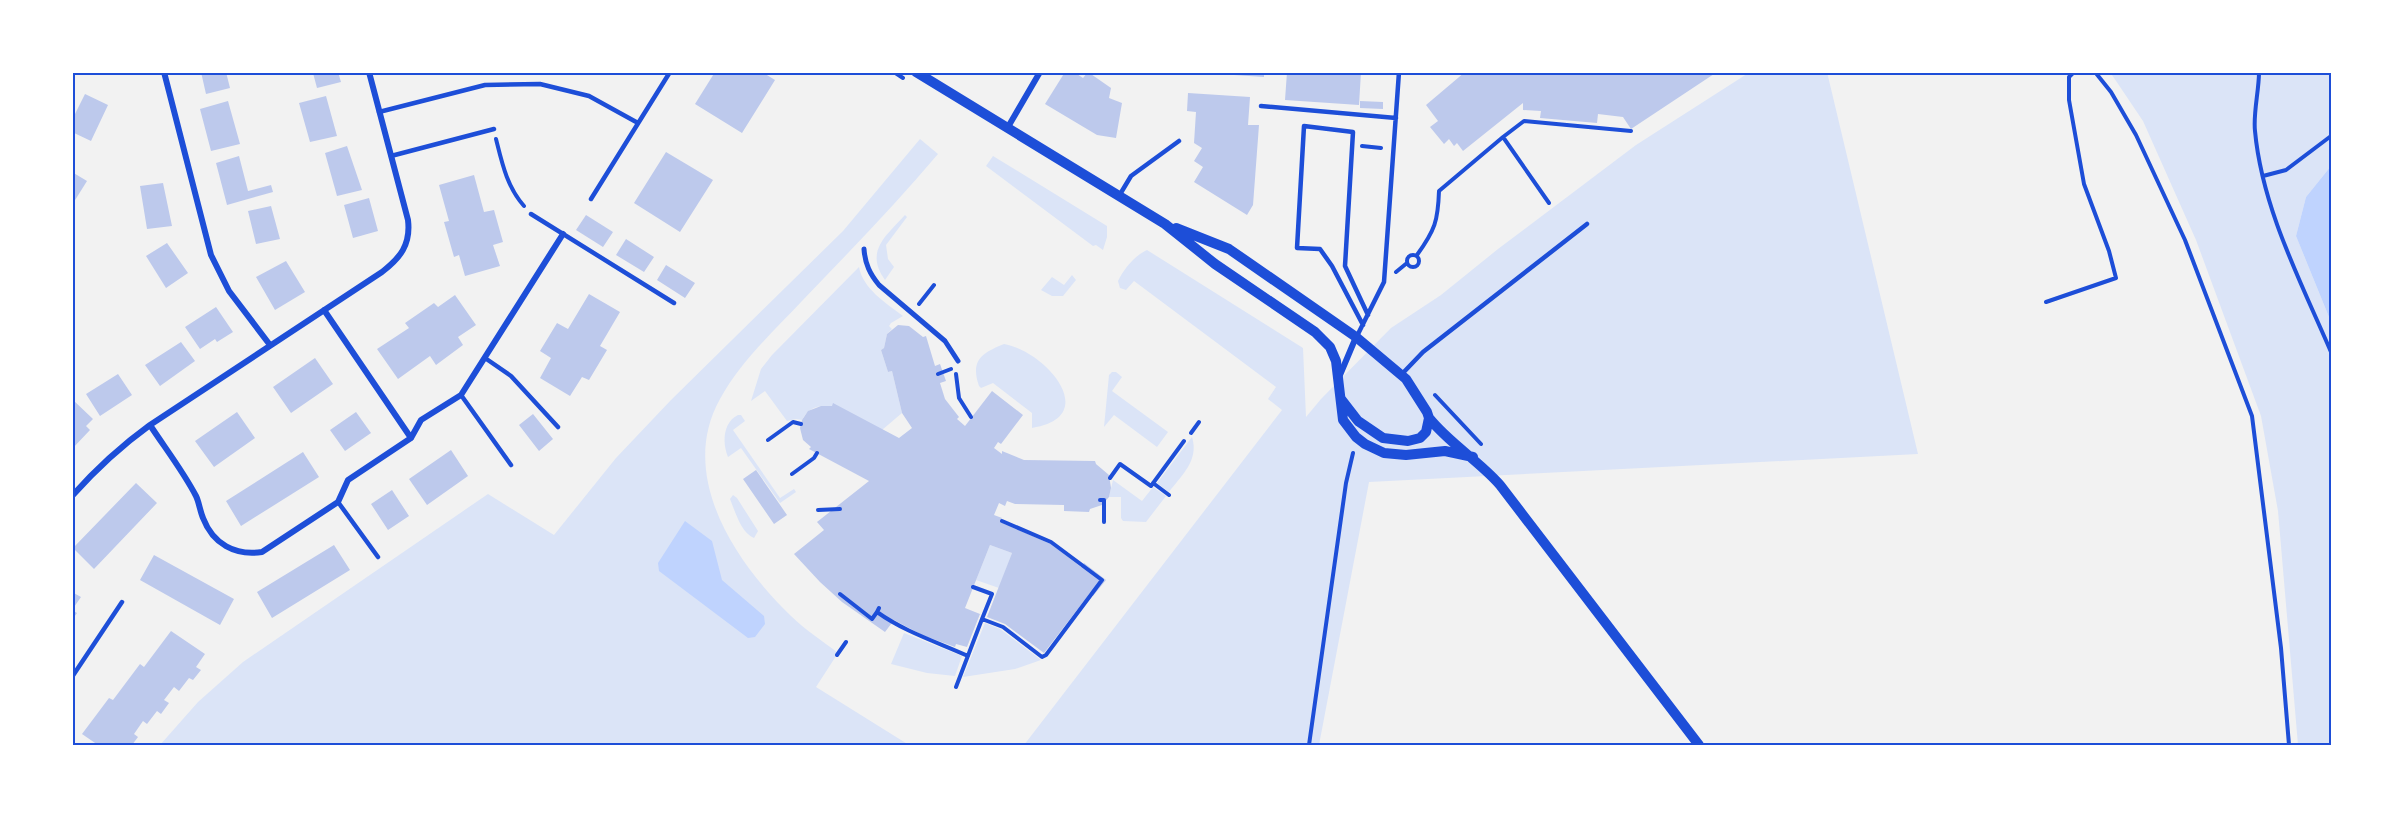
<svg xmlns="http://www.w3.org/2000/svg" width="2403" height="817" viewBox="0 0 2403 817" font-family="'Titillium Web',sans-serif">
<rect width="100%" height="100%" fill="#f2f2f2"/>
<!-- green -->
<path fill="#dbe4f7" d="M1750,72h77l91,382 -549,28 -50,263h-295l258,-335 -14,-11 8,-12 -142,-106 -8,9 -6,-2 -2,-7c6,-12 16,-25 29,-31l156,98 3,69 15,-18 70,-71 50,-33 57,-46 138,-104z
M2110,72h221v94l-25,31 -10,39 35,86v423h-33l-20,-234 -17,-95 -65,-176 -53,-119z
M920,139l18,15c-43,51 -90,99 -136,147 -29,31 -62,61 -82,98 -43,77 16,164 71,217 14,14 32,25 47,37l-22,34 93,58h-749l38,-43 45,-40 245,-168 66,41 62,-77 55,-58 172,-169z
M993,156l114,70v11l-4,13 -7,-5 -3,1 -107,-80z
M905,215l2,2 -21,28 2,14 6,8 -9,13c-21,-29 2,-45 20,-65z
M859,267c4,22 27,36 44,49l-12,7 -2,3 3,3 -5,5 -3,14 -3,2 7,22 4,-1 10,42 -20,17c-22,-11 -64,-42 -80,-10l-6,-1 -9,2 -22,-30 -14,10 10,-32 11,-14z
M1072,275l4,5 -13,16h-11l-11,-6 11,-13 12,8z
M1004,344c43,8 98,73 28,84v-15l-39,-30 -12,5 -2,-2c-9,-26 3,-33 25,-42z
M1112,372h4l6,5 -10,14 56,41 -11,15 -43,-32 -10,12 5,-52z
M738,415h3l4,6 -12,9 47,68 14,-9 2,3 -16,11 -39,-55 -13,9c-6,-14 -5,-35 10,-42z
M1192,437c7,23 -9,37 -23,55l-12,-9z
M1113,480l29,21 11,-14 13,9 -20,26 -23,-1 -2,-3v-21h-12z
M733,495l4,3 21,33 -4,7c-13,-5 -19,-27 -24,-39z
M990,545l22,8 -13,35 -23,-8z
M985,623l15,6 41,31 -26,9 -52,8z
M904,633l58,23 -7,20 -28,-3 -36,-9z"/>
<!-- water -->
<path fill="#bfd3fe" d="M2331,166v156l-35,-86 10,-39z
M685,521l27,20 10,39 42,36 1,8 -10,13 -7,1 -89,-67 -1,-8z"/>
<!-- building -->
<path fill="#bdc9ec" d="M201,72h25l4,16 -24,6z
M303,72h35l3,10 -24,6 -4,-15 -9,2z
M715,72h47l13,8 -33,53 -47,-29z
M1065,72h9l9,6 5,-6 23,16 -2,10 13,5 -6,35 -19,-3 -52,-31z
M1220,72h44v5l-45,-3z
M1287,72h74l-2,33 -74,-5z
M1465,72h252l-86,57 -8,-12 -25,-3 -1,9 -57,-5 1,-7 -18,-1v-7l-60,48 -6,-8 -3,3 -5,-7 -5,5 -14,-17 8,-6 -12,-16z
M1188,93l62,4 -2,28h11l-6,80 -6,10 -53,-33 9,-15 -9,-6 8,-13 -8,-5 2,-31 -9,-1z
M85,94l23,11 -17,36 -19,-9v-12z
M326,96l11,40 -27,6 -11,-39z
M228,101l12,43 -29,7 -11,-42z
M1360,101l23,1v7l-23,-1z
M347,146l15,44 -25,6 -12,-43z
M666,152l47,28 -33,52 -46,-29z
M239,156l9,35 23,-6 2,7 -46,13 -11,-42z
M72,172l15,9 -15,24z
M474,175l10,37 10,-2 9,32 -10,3 7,21 -35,10 -6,-21 -5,2 -10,-35 5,-1 -10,-36z
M163,183l9,43 -25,3 -7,-43z
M369,198l9,33 -25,7 -9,-33z
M271,206l9,33 -24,5 -8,-33z
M586,215l27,17 -10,15 -27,-17z
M626,239l28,18 -10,15 -28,-17z
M167,243l21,30 -22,15 -20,-32z
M286,261l19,31 -30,18 -19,-33z
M666,265l29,18 -10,15 -28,-18z
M589,294l31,18 -20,34 7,4 -18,30 -7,-3 -12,19 -30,-18 11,-20 -11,-7 17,-28 11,6z
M455,295l21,30 -18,12 5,8 -27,20 -6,-9 -32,23 -21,-30 32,-21 -4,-5 29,-20 4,4z
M216,307l17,25 -16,10 -2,-3 -15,10 -15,-22z
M898,325l11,1 14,11 3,-1 9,30 5,-2 6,17 -6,2 5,16 14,18 -2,2 8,7 27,-35 31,24 -22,29 -3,-2 -4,6 8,6v-3l22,9 71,1 1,3 13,11 2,13 -2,9 -7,8 -12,4 -1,3 -25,-1v-6l-49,-1 -8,-3 -2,5 -6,-3 -5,12 8,3 -2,4 51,22 30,23 3,-4 22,17 -13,16 -3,-3 -46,60 -39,-29 -18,-7 25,-64 -22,-8 -25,63 15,6 -13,33 -11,-3 -1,3 -33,-12 -28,-15 -9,12 -43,-30 -22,-20 -26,-28 30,-24 -7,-8 52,-41 -60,-32 2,-2 -8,-7 -3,-12 2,-8 6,-9 13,-5h11l1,-3 66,35 13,-10 -10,-15 -10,-42 -4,1 -7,-22 3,-2 3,-14z
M181,342l14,19 -35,25 -15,-21z
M315,358l18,26 -42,29 -18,-26z
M118,374l14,21 -32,21 -14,-22z
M72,399l21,20 -7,7 4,4 -18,19z
M237,412l18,26 -41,29 -19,-26z
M356,412l15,21 -26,18 -15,-21z
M533,414l20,25 -14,12 -20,-26z
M451,450l17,26 -41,29 -18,-26z
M303,452l16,25 -78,49 -15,-25z
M756,470l31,45 -13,9 -31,-45z
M136,483l21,20 -63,66 -21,-21z
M392,490l17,26 -21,14 -17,-26z
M334,545l16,25 -78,48 -15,-26z
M154,555l80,44 -14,26 -80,-45z
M72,592l9,5 -9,13 5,3 -5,7z
M171,631l34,23 -9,13 5,3 -8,10 -4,-2 -10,13 -5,-4 -10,13 5,3 -8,11 -4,-3 -10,13 -4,-3 -9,13 4,3 -6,8h-34l-16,-11 27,-36 4,2 27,-36 4,3z"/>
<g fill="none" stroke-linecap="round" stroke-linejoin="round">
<!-- path -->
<path stroke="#1d4ed8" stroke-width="4" d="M894,72l9,6
M2095,72l16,20 25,43 49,105 67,176 29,232 8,97
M2259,72c0,19 -6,41 -4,59 7,77 46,151 76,221
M1503,137l21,-16 107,10
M496,139c6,24 11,48 28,67
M1362,146l19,2
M2263,176l23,-6 45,-34
M1407 261a6 6 0 1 1 12 0a6 6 0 1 1-12 0Z
M1417,255c18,-25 21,-34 22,-64l64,-54 46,66
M1396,272l11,-9
M2046,302l70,-24 -7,-27 -25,-67 -15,-84v-23l5,-5
M919,304l15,-19
M938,374l13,-5
M956,374l3,24 12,19
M1435,395l46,49
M1191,433l8,-11
M768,440l25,-18 8,2
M792,474l22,-16 3,-5
M1110,478l10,-14 31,22 33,-45
M1153,483l16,12
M1100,500h4v22
M818,510l22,-1
M973,587l19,7 -10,25
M840,594l32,25 5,-7
M879,608l-2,4c28,20 60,30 91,44
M837,655l9,-13
M956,687l26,-68 21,8 39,30 4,-2 56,-75 -51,-38 -49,-21
M1309,745l37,-262 7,-30"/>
<!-- service -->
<path stroke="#1d4ed8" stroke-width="4.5" d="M1261,106l135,12
M379,112l106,-27 55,-1 49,12 49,27
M391,156l103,-27
M1119,196l12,-20 48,-35
M591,199l79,-127
M531,214l143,89
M1363,325l-31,-59 -12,-17 -23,-1 7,-122 49,6 -8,134 23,49
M1357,336l27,-54 15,-210
M485,358l26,18 47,51
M1401,375l22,-23 164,-128
M461,395l50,70
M338,502l40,55
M72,677l50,-75"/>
<!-- pedestrian -->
<path stroke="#1d4ed8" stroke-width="5" d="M864,249c1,15 6,25 15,36l66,56 13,20"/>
<!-- minor -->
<path stroke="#1d4ed8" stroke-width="6" d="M162,72h2l47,183 18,36 41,54
M1008,127l32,-55
M1340,375l16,-38
M150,425c15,23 33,46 46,71 3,6 4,15 7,22 10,26 32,38 59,34l76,-50 10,-22 63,-42 -87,-128
M411,438l10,-18 40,-25 102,-161
M72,496c24,-27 49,-50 78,-71l232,-153c18,-14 29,-27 26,-52l-39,-148"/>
<!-- tertiary -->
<path stroke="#1d4ed8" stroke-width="10" d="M916,72l249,152 50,40 100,68 15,15 6,14 7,59 13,17 9,7 19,9 22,2 39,-4 28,6
M1176,228l53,21 127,88 50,42 21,33 2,6 -3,14 -6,6 -12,3 -25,-3 -25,-17 -17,-22
M1429,418c21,26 49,42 71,67l199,260"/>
</g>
<!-- border -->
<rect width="2403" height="817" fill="none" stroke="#ffffff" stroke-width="147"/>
<rect x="74" y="74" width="2256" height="670" fill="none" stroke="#1d4ed8" stroke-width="2"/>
</svg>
